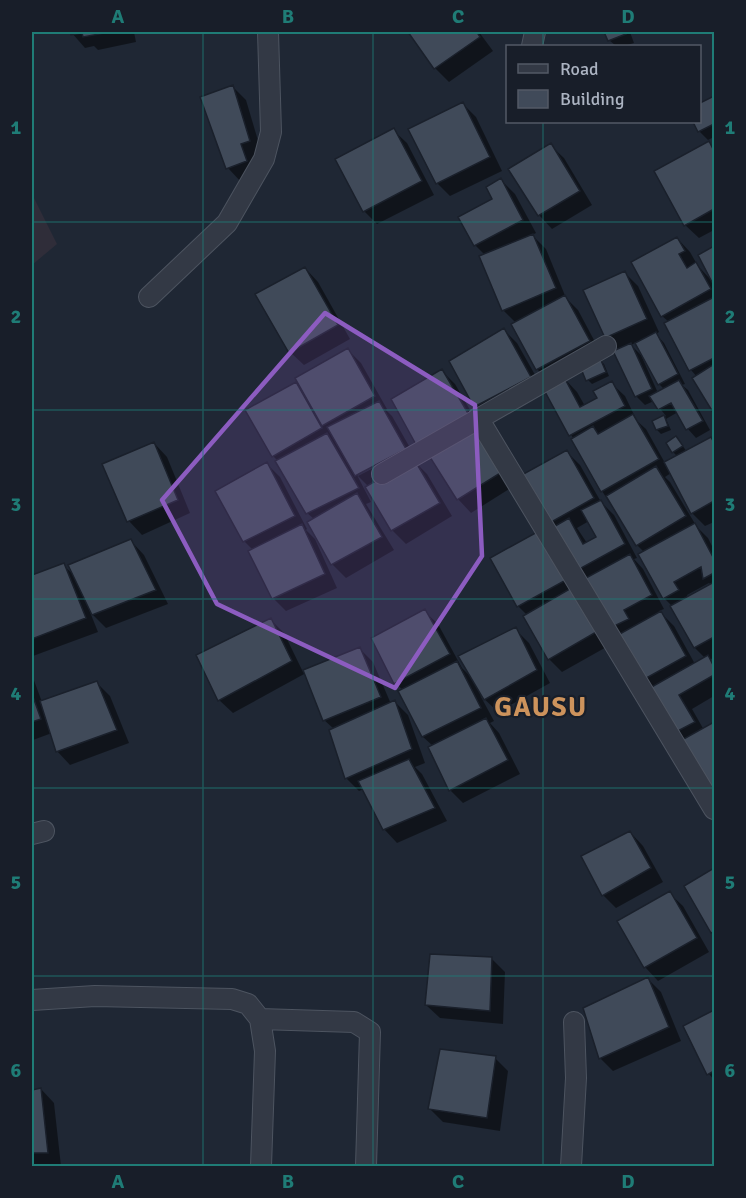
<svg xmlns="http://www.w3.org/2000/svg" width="746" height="1198" viewBox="0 0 746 1198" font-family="Signika,sans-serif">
<rect width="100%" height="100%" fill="#1f2734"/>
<!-- medical -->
<path fill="#2f2d39" d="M32,194l25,50 -25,21z"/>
<!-- shadow -->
<path fill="#0007" fill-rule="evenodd" d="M71,32h63l2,10 -38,8 -4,-4 -9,2z
M409,32h70l14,19 -44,31 -14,-14z
M606,32h24l4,11 -10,3h-8l-7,-6z
M233,87l13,13 16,54 -9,4 6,17 -18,7 -13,-14z
M714,98v39l-6,3 -9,-9 -4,-9h5v-17z
M463,104l13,13 26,54 -52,25 -13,-13z
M393,130l14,13 27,52 -57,29 -13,-13z
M709,143l5,5v82l-15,8 -14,-13z
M550,145l14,13 28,47 -40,24 -13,-14z
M501,180l14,14 21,39 -4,2 14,14 20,49 12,12 24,45 -3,5 5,4 5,12 -17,8 -4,-4 -6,-14 -20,10 15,16 8,14 14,-7 12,-16 14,13 12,25 9,8 19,34 13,-6 -5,-5 7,-10 7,10 24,-13 3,4v79l-9,4 -13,-13 -21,-40 -6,4 5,5 27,45 11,11 6,12v107l-4,3 4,4v32l-22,13 12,21 10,-6v70l-167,-270 20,-72 13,13 21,37 13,13 23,43 -3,1 9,10 21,40 -5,2 15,15 21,38 10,-6 -10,-10 -22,-41 -9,-9 -20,-46 -7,-7 -35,-54 -56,-102 -57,31 -13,-13 -25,-46 53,-31 13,13 26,46 9,-4 -15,-16 -21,-46 -13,-13 -18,-55 -10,-10 -15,-28 34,-18zM589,521l9,17 -11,5 -10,-15zM709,583l3,3 -24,12 -1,-3z
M677,238l13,14 8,14 15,16 -13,-27 14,-7v36l-2,-1 2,4v124l-20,-33 3,-1 -6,-7 -25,-46 3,-2 -7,-6z
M305,268l13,14 32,57 -46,26 -14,-13z
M625,273l13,13 21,46 -3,2 8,9 21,41 -3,1 6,5 22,40 -14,8 -8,-9 -10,-17 -12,7 5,11 -10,4 -4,-4 -3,-9 12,-5 -12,-15 -9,4 -9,-9 -17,-46 -13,-13zM637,342l22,42 5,5 -6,4 -17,-38 -10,-10z
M348,350l13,13 26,46 -1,1 6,6 17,30 -51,26v4l52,-27 7,15 10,10 25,42 -46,28 -14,-14 -25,-42 2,-1 -12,-12 14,27 -5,2 28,46 -48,28 -14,-14 -23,-42 5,-3 -7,-6 -29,-52 -5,-5 23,-72 8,8z
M442,371l13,13 59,102 -43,27 -13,-14 -24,-37 -14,-13z
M154,443l13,14 23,56 -48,22 -13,-14 -25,-56z
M267,464l13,13 27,52 -1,1 9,9 22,49 -51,23 -13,-13 -20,-48 -9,-9z
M538,533l72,112 -48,27 -13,-13 -22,-44 -9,-9z
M131,541l13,14 24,49 -62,24 -16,-16 8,20 -65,24 -1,-1v-78l31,-12 12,11z
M424,611l14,13 24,44 8,8 45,-47 14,14 21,40 -52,29 -18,-17 14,26 -4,2 9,10 21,41 -57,29 -13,-13 -17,-44 -10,-9 -23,-45 3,-2 -8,-7z
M270,619l14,14 19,39 56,-24 14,14 18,42 4,-2 13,13 17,48 -10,4 7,7 25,47 -50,22 -13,-14 -20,-40 -5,2 -13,-13 -12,-49 -10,-9 -18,-47 -73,40 -14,-13z
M32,675l10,27 55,-19 13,13 19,47 -59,22 -13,-14 -5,-18 -19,7z
M630,832l13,14 20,36 -47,26 -13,-13z
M714,870v65l-28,-49z
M669,893l14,13 26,46 -51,29 -13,-14 -26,-46z
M491,958l14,14 -2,52 -63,-6 -14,-13z
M648,979l13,13 20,49 -68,30 -13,-13z
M714,1011v69l-5,-6 -24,-47z
M495,1058l13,13 -8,60 -57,-9 -13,-13z
M41,1089l13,14 7,63h-29v-74z"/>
<!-- building -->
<path fill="#404a59" stroke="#1a202b" stroke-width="1.5" d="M70,32h40l-27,5 -1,-4 -11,2z
M408,32h69l3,5 -46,32z
M604,32h21l1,2 -18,7z
M233,85l17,56 -9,3 6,17 -21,8 -26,-72z
M714,96v28l-16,8 -5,-10h7v-19z
M463,102l27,55 -54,27 -28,-55z
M394,128l28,53 -59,31 -28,-53z
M709,141l5,10v58l-30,17 -30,-55z
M551,143l29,48 -42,25 -30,-47z
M501,178l22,42 -49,26 -16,-29 34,-18 -6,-12z
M533,234l23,54 -54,23 -23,-55z
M677,237l8,14 -6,3 8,14 9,-6 15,27 -50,28 -30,-55z
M714,246v40l-16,-31z
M305,267l33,58 -49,28 -34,-59z
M625,271l22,48 -42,19 -22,-48z
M565,295l25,46 -54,29 -25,-46z
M714,297v61l-25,13 -25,-48z
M504,328l27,49 -57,30 -25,-46z
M656,332l22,42 -20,11 -23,-42z
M631,343l21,46 -17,8 -22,-46z
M348,348l27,48 -53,30 -27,-48z
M600,358l6,14 -20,9 -6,-15z
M714,364v50l-22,-36z
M442,369l30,51 -53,30 -28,-51z
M564,377l16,30 17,-9 -4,-7 19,-10 13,25 -56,30 -26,-48z
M679,380l24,41 -17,9 -15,-27 -13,7 -9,-14z
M296,382l26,46 -50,29 -27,-47z
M379,401l27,48 -51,27 -28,-49z
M633,414l26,45 -58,33 -30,-53 22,-13 5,8z
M664,415l4,11 -12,4 -4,-9z
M473,426l29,46 -45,28 -29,-46z
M327,433l32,55 -53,26 -31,-53z
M676,436l7,10 -11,7 -6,-10z
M711,437l3,6v58l-23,13 -27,-52z
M154,442l24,58 -51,22 -25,-58z
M567,450l27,48 -48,27 -28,-48z
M414,459l26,44 -49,28 -26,-44z
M267,462l28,54 -52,26 -28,-51z
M656,466l30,50 -50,30 -30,-50z
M357,493l25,44 -51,28 -24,-43z
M601,500l24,44 -51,28 -24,-43 19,-11 14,26 13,-7 -15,-27z
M695,523l19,36v14l-11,6 -2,-12 -27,15 5,8 -16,9 -25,-45z
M302,524l23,50 -53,25 -24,-48z
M539,531l27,49 -49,27 -27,-49z
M131,539l25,51 -64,25 -24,-50z
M630,554l22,41 -28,15 5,9 -19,9 -26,-49z
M64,563l22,55 -54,21v-64z
M714,582v55l-20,11 -24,-42z
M573,587l25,44 -50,29 -25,-44z
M425,609l25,45 -56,30 -23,-46z
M661,611l25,45 -45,25 -25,-45z
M271,618l21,43 -74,40 -22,-46z
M516,627l21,43 -53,30 -26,-44z
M360,647l21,50 -58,24 -20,-51z
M708,655l6,12v8l-35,20 16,27 -21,11 -26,-44z
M457,661l24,47 -59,29 -24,-46z
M97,681l20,49 -61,22 -16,-51z
M32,694l9,25 -9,3z
M395,700l17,49 -67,30 -16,-49z
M486,718l22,42 -59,31 -21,-44z
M714,722v63l-7,4 -27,-48z
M409,759l26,49 -52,22 -25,-49z
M630,831l21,37 -49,28 -21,-40z
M714,868v63l-3,2 -27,-47z
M670,891l27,47 -53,30 -27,-47z
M430,954l62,3 -2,54 -65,-6z
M648,977l21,50 -70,32 -16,-51z
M714,1010v61l-7,4 -24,-49z
M440,1049l56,7 -9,62 -59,-9z
M41,1088l7,65h-16v-63z"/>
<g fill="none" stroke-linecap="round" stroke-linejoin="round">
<defs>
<path id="minor" d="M532,46l3,-14
M149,297l78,-74 37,-64 7,-27 -3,-100
M478,418l236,391
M382,474l224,-128
M32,834l12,-3
M32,1000l63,-4 137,3 16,5 12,15 5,32 -4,115
M260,1019l94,3 16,10 -4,134
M571,1166l5,-88 -2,-56"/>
</defs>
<!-- minor casing -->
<use href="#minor" stroke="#4d5460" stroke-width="22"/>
<!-- minor -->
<use href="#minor" stroke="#333945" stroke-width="20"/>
</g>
<!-- marked area -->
<path fill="#8c5cc0" fill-opacity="0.2" stroke="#8c5cc0" stroke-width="4.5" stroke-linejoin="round" d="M325,313l150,92 7,151 -87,132 -178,-84 -55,-104z"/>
<!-- grid -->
<path fill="none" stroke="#1f7c76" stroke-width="1.5" stroke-opacity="0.55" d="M203,32v1134M373,32v1134M543,32v14M543,122v1044M32,222h682M32,410h682M32,599h682M32,788h682M32,976h682"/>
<g text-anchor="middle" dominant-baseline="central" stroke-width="4.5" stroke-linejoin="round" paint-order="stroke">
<!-- district labels -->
<g font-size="27" font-weight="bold" letter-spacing="1.5" fill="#cd935c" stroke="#181e29">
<text x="541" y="707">GAUSU</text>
</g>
</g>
<!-- border -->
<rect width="746" height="1198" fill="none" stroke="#181e29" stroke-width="66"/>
<!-- legend -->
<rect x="506" y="45" width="195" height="78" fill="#181e29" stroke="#535a66" stroke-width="1.5"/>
<rect x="518" y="64" width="30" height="9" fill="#333945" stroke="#535a66" stroke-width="1.5"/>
<text x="560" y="75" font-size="18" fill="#acb4c2">Road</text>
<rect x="518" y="90" width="30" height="18" fill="#404a59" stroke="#535a66" stroke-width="1.5"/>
<text x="560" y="105" font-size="18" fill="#acb4c2">Building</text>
<rect x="33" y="33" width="680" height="1132" fill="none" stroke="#1f7c76" stroke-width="2"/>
<g font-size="20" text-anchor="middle" font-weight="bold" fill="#1f7c76">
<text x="118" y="23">A</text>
<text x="288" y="23">B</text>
<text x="458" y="23">C</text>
<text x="628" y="23">D</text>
<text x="16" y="134">1</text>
<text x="730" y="134">1</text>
<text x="16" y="323">2</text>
<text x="730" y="323">2</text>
<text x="16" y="511">3</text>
<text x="730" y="511">3</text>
<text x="16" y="700">4</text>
<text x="730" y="700">4</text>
<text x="16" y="889">5</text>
<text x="730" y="889">5</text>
<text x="16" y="1077">6</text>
<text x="730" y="1077">6</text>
<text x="118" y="1188">A</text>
<text x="288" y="1188">B</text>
<text x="458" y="1188">C</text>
<text x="628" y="1188">D</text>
</g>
</svg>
